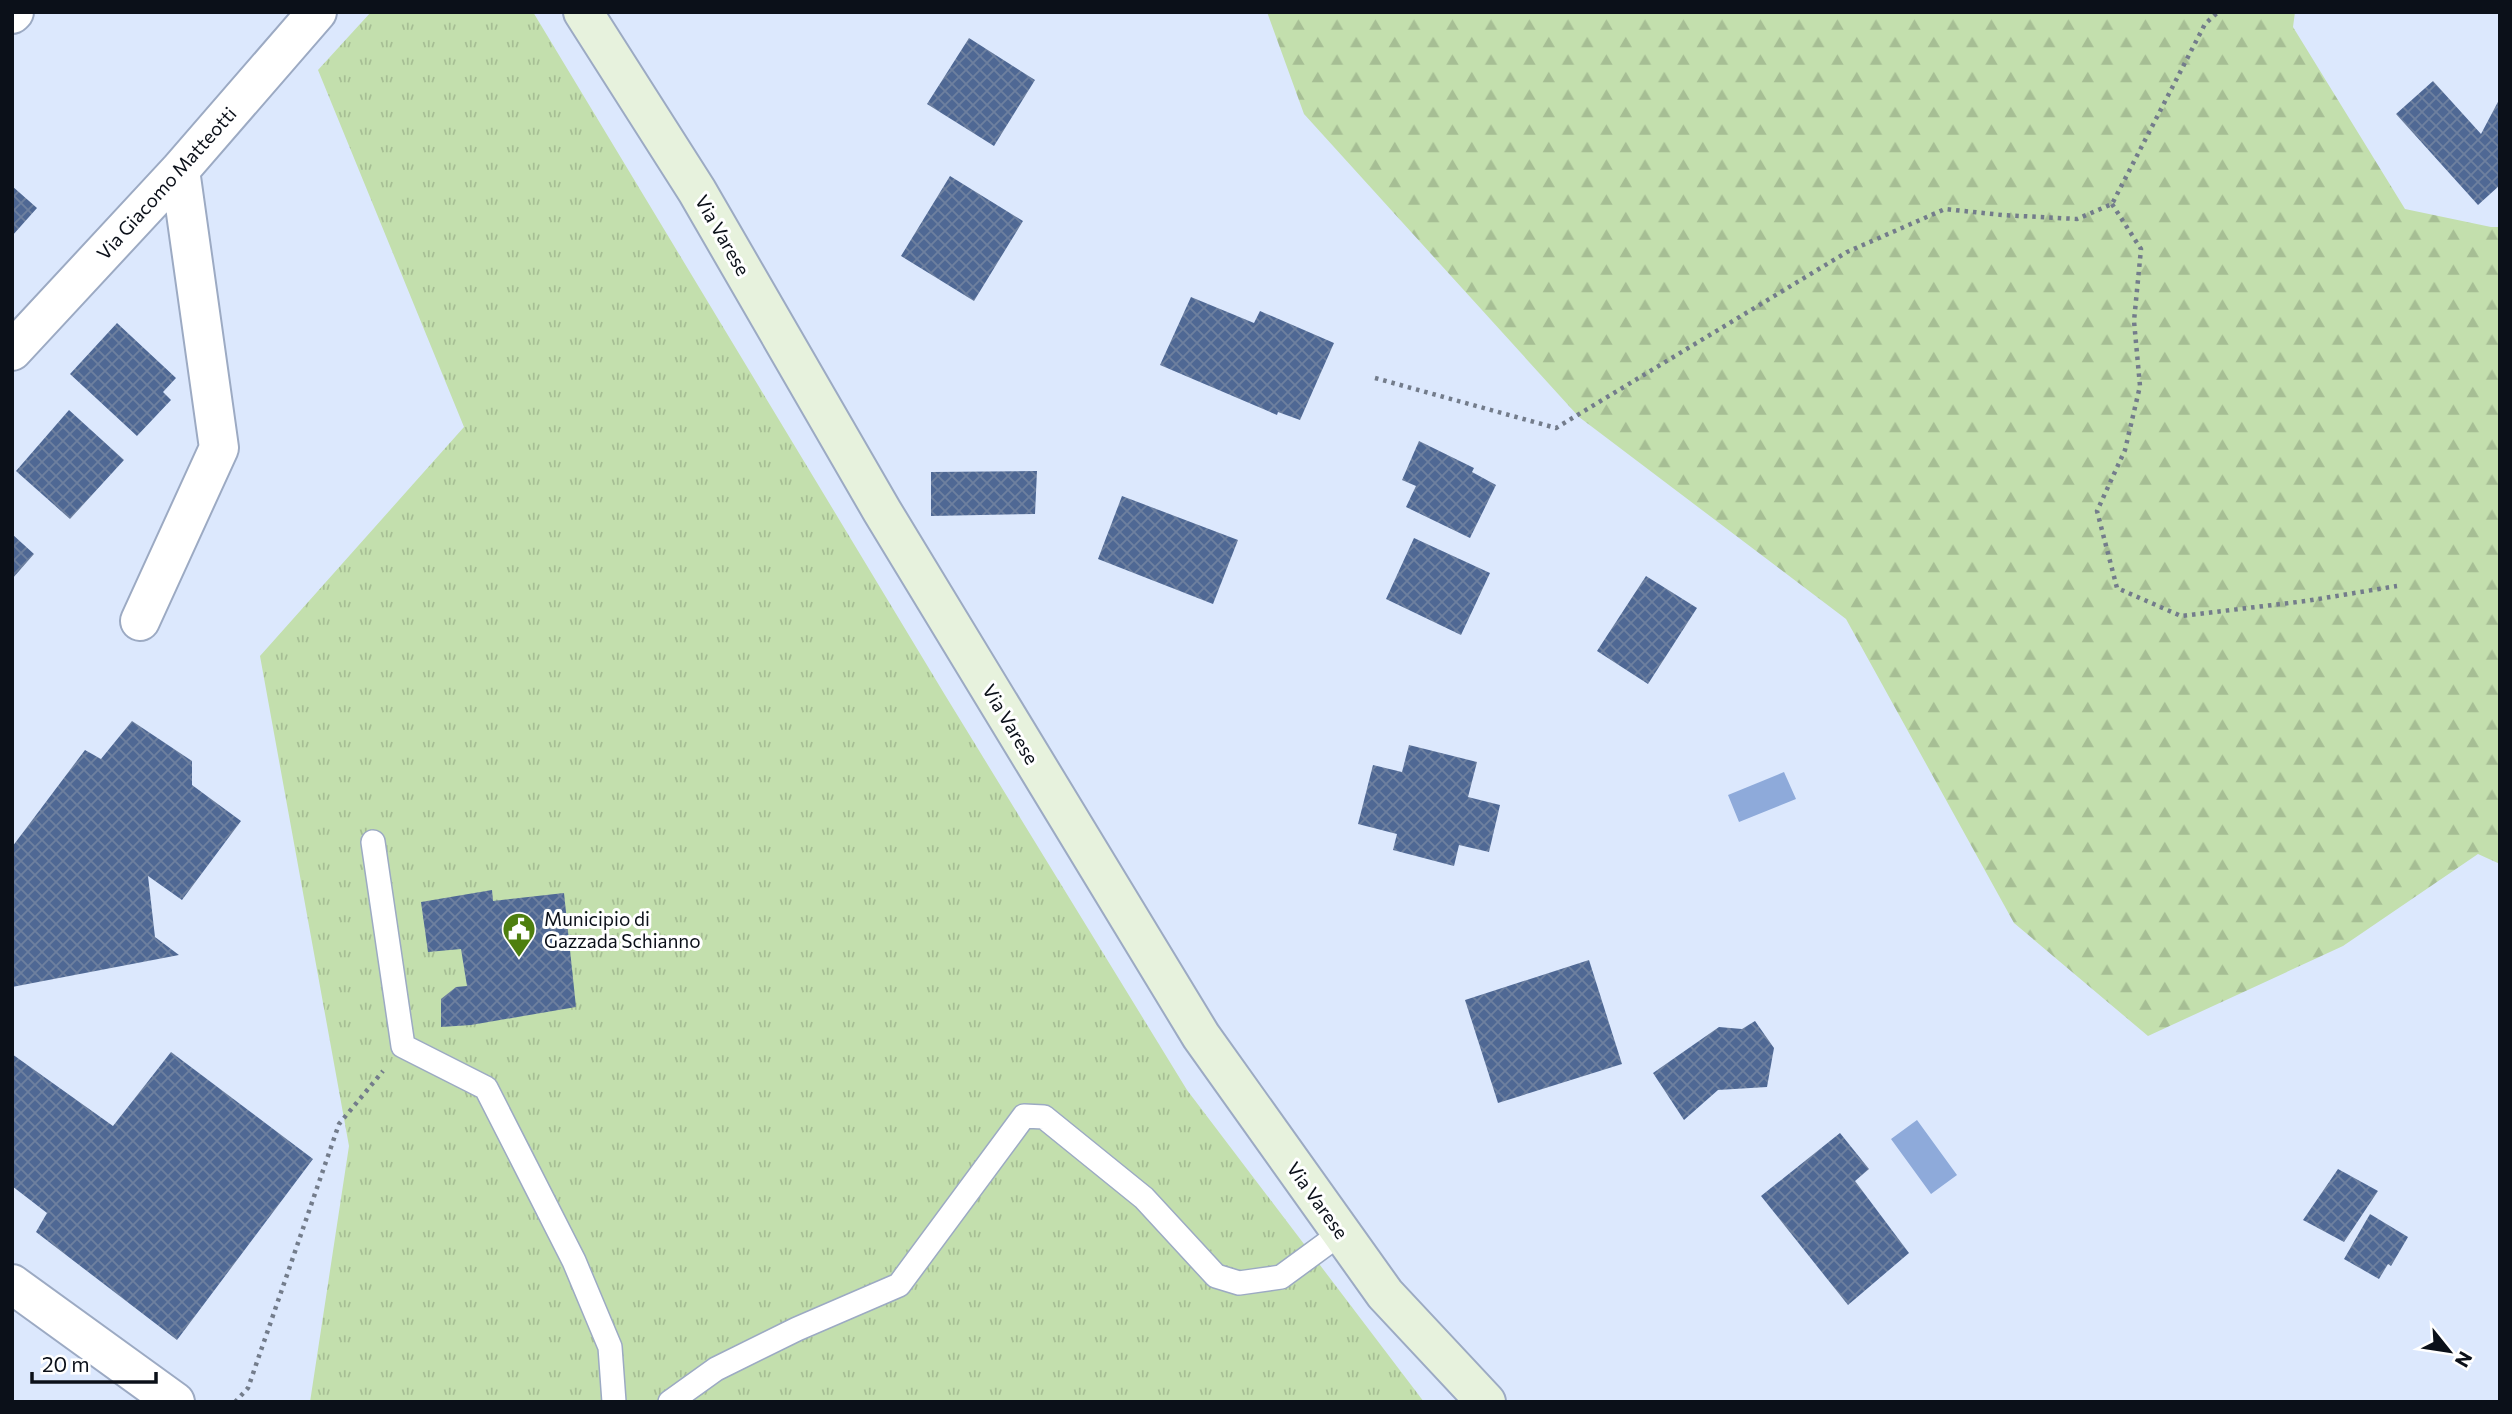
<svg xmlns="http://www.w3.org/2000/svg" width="2512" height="1414" viewBox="0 0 2512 1414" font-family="Commissioner,sans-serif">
<defs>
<pattern id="forest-firs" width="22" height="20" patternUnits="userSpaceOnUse" patternTransform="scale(1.75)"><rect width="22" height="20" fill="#c3dfad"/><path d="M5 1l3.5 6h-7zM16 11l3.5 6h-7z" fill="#a6be94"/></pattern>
<pattern id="park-tufts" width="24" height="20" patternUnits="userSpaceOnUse" patternTransform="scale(1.75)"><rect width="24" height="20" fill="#c3dfad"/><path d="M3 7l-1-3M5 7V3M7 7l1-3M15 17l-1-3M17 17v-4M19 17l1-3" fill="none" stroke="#a6be94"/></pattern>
<pattern id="building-cross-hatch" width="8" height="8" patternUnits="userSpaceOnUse" patternTransform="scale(1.75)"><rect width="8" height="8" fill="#4f6894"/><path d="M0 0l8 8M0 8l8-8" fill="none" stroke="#6e809f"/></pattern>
</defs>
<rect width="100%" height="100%" fill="#dce8fd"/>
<!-- forest -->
<path fill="url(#forest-firs)" d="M1267,12h1028l-2,15 112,182 86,18h9v637l-22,-10 -135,92 -195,90 -134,-113 -168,-304 -267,-202 -275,-303z"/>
<!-- park -->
<path fill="url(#park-tufts)" d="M371,12h162l412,683 242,395 237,312h-1114l39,-256 -89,-490 204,-229 -146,-357z"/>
<!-- water -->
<path fill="#8eaada" d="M1784,772l12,27 -57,23 -11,-27z
M1917,1120l40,55 -26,19 -40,-55z"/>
<!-- building -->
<path fill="url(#building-cross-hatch)" d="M969,38l66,42 -41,66 -67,-42z
M2433,81l48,53 19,-36v87l-22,20 -82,-91z
M950,176l73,45 -49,80 -73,-45z
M12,186l25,22 -25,28z
M1191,297l63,26 6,-12 74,32 -34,77 -22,-8 -1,3 -117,-50z
M117,323l59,55 -13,14 8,8 -34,36 -67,-62z
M69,410l55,50 -54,59 -54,-48z
M1419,441l55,27 -2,4 24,13 -26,53 -64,-31 10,-21 -14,-6z
M1037,471l-2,43 -104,2v-44z
M1122,496l116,44 -25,64 -115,-45z
M12,534l22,20 -22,25z
M1414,538l76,35 -29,62 -75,-36z
M1646,576l51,32 -49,76 -51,-33z
M132,721l60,40v24l49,36 -59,79 -34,-24 7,61 24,18 -167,32v-140l73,-97 16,9z
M1409,745l68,17 -9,35 32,8 -11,47 -30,-7 -5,21 -61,-16 4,-16 -39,-10 15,-59 29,7z
M492,890l1,11 71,-8 12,114 -105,18 -30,2v-28l15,-12 11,-1 -6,-37 -33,3 -7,-50z
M1589,960l33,104 -124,39 -33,-103z
M1755,1021l19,27 -7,39 -49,3 -34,30 -31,-47 66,-46 23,2z
M171,1052l142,107 -136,181 -141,-108 11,-19 -35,-27v-132l101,72z
M1840,1133l29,36 -14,12 54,72 -61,52 -87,-109z
M2338,1169l40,22 -34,51 -41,-22z
M2370,1214l38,23 -17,29 -3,-2 -9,15 -35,-20z"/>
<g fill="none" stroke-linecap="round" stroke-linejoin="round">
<defs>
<path id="service" d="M373,842l30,204 83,42 88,173 36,86 4,55
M670,1402l46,-33 81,-40 102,-44 125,-169 20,1 100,81 72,78 23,7 42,-6 60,-44"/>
<path id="minor" d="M12,14l2,-2
M12,351l168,-181 137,-158
M140,621l79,-173 -39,-278
M12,1284l163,118"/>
<path id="secondary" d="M583,12l114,179 185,320 319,525 184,258 101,108"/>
</defs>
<!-- service casing -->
<use href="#service" stroke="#9caac3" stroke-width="26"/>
<!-- minor casing -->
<use href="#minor" stroke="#9caac3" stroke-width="42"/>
<!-- secondary casing -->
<use href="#secondary" stroke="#9caac3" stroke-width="42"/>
<!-- path -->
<path stroke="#737c8b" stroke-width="4.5" stroke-dasharray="3.5 5" stroke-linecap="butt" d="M2112,204l29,45 -7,72 6,65 -15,64 -28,61 20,77 64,28 125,-15 91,-15
M1375,378l181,50 291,-176 98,-43 57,6 75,4 35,-15 93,-180 13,-12
M235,1402l13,-14 91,-264 44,-53"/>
<!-- service -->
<use href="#service" stroke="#fff" stroke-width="23"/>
<!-- minor -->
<use href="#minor" stroke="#fff" stroke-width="38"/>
<!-- secondary -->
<use href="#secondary" stroke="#e7f2dd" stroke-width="38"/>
</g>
<!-- icons -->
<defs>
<symbol id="civic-pin" viewBox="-11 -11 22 30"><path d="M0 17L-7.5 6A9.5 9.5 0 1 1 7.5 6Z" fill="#4e7f0f" stroke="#fff"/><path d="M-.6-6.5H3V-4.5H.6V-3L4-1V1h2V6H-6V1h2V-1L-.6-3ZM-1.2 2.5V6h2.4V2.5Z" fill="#fff"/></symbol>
</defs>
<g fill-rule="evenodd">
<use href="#civic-pin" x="500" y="910" width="38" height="52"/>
</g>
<g text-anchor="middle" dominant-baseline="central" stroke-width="6" stroke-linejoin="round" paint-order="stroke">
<!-- street labels -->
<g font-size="19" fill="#0b1019" stroke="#fff">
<text transform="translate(166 183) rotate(-48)">Via Giacomo Matteotti</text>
<text transform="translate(723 235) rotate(60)">Via Varese</text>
<text transform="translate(1011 724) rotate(59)">Via Varese</text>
<text transform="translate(1318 1200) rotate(54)">Via Varese</text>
</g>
<!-- poi labels -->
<g font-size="19" fill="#0b1019" stroke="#fff" text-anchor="start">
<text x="544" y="918">Municipio di<tspan x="544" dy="22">Gazzada Schianno</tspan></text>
</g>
</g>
<!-- border -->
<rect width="2512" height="1414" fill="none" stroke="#0b1019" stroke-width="28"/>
<!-- north arrow -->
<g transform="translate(2449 1351) rotate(120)" stroke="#ffffff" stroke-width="5" paint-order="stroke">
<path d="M0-5L12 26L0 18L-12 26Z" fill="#0b1019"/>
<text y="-10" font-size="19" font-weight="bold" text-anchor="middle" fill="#0b1019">N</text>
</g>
<!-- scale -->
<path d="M32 1372v10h124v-10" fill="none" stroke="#0b1019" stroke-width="3.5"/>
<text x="42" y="1372" font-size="21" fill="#0b1019" stroke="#ffffff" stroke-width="5" paint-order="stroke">20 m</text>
</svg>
